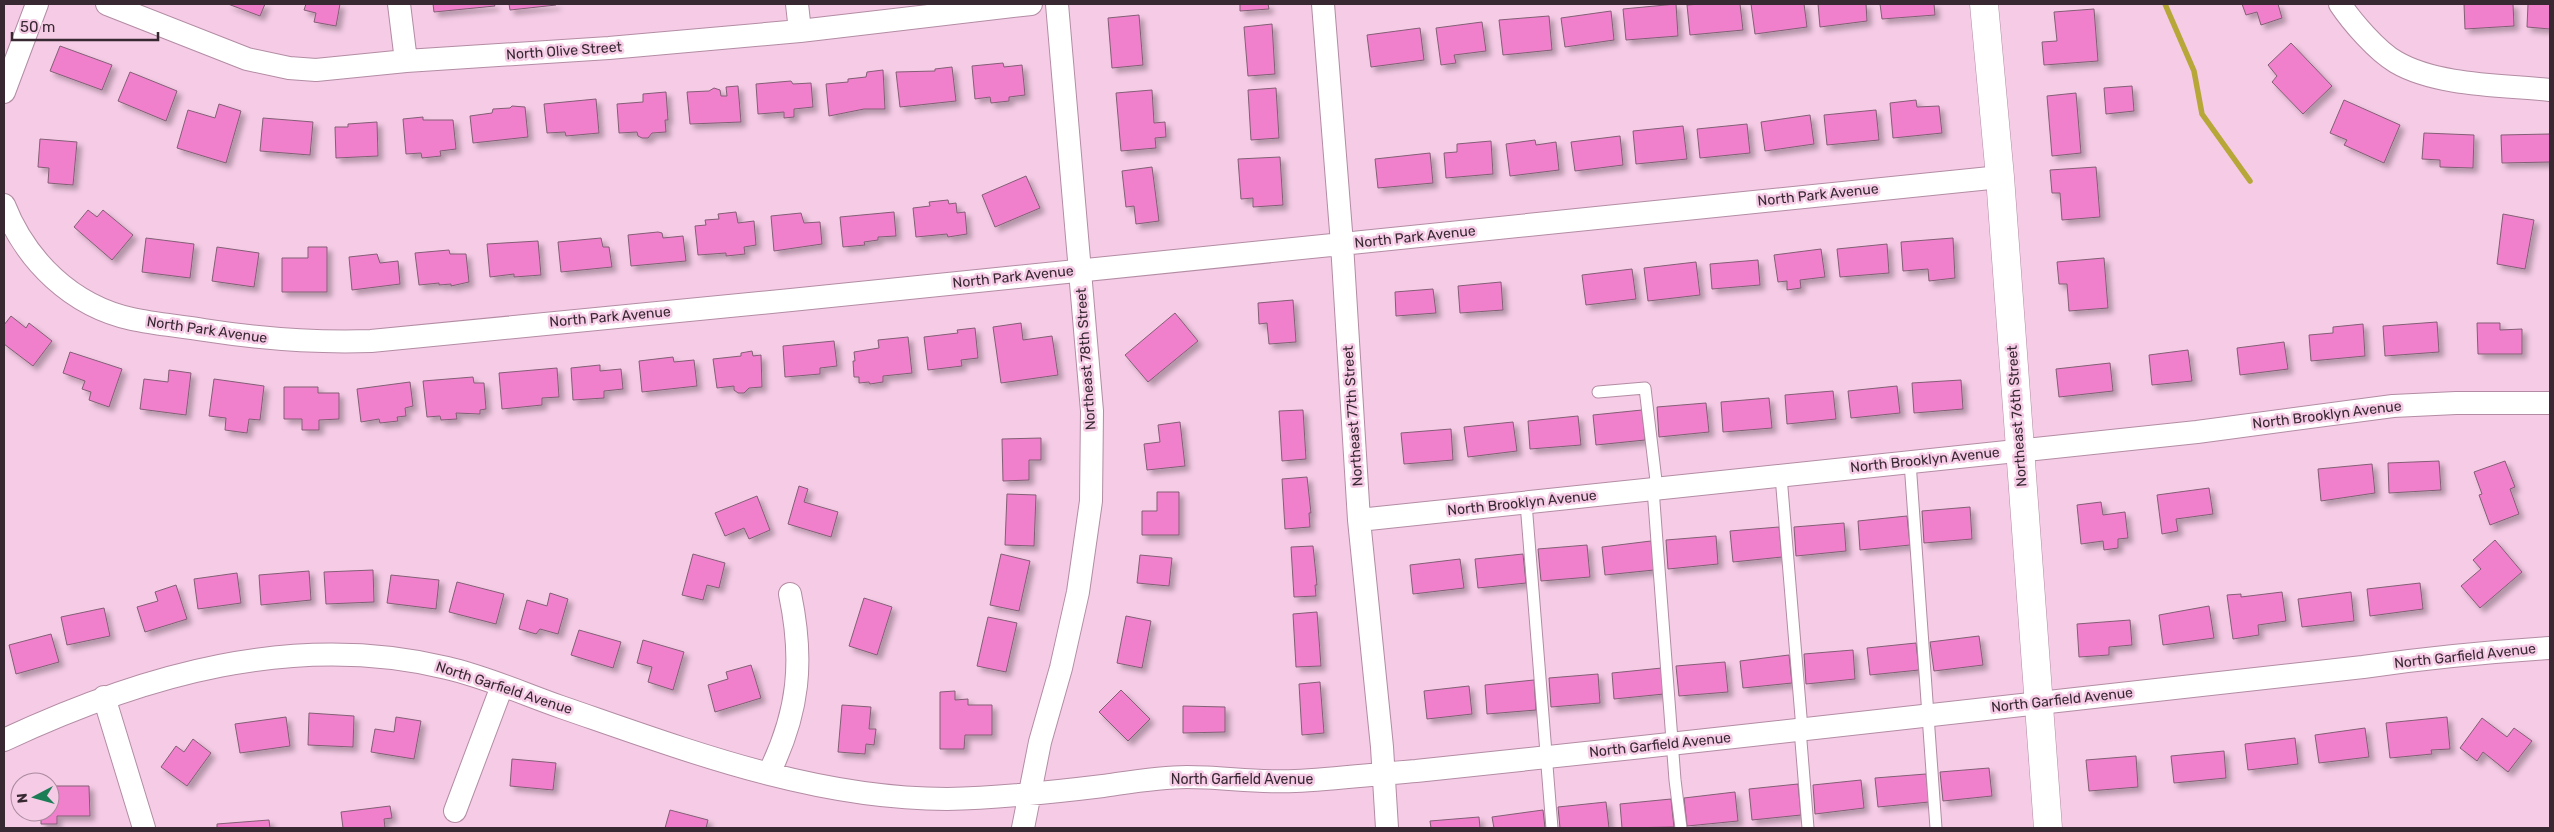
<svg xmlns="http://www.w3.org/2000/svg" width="2554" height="832" viewBox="0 0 2554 832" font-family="Rubik,sans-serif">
<defs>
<filter id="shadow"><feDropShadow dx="4.5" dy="4.5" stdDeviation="2.5" flood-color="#0004"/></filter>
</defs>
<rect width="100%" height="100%" fill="#f5cbe5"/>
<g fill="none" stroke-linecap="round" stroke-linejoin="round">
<!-- stream -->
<path stroke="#b7a738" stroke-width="5.5" d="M2165,4l29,67 8,43 48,67"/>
</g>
<!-- building -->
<path fill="#f080cc" stroke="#835e75" filter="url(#shadow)" d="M228,4h37l-5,12z
M306,4h34l-4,22 -22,-4 2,-9 -12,-3z
M433,4h61l1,2 -61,6z
M509,4h47v1l-46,5z
M1240,4h28l1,5 -29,2z
M1676,4l2,32 -52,4 -3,-31z
M1701,4h39l3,26 -53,5 -3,-30z
M1751,4h53l3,23 -52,7z
M1818,4h48l1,17 -47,6z
M1880,4h54l1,11 -53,4z
M2242,4h36l4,14 -21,7 -4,-13 -11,3z
M2464,4h49l1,22 -49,3z
M2528,4h22v25l-23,-2z
M2094,9l4,52 -54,4 -2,-23 15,-1 -3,-29z
M1611,11l3,29 -49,7 -4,-29z
M1139,15l4,50 -31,3 -4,-50z
M1549,16l3,34 -49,5 -4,-35z
M1482,22l4,29 -32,4 2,8 -15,2 -5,-37z
M1272,24l3,50 -27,2 -4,-49z
M1420,28l4,32 -53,7 -4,-32z
M2291,43l41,43 -29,28 -31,-32 5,-6 -9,-11z
M60,46l52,19 -10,25 -52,-19z
M1003,63l1,4 18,-2 3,30 -16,2v4l-18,2 -1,-6 -15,2 -3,-33z
M952,67l4,34 -56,6 -4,-35 39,-1v-2z
M883,70l2,39h-21l-35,7 -3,-32 22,-2v-3l18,-2 1,-5z
M130,72l47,19 -11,30 -48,-20z
M791,81l2,3 18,-1 2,24 -19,2v8l-10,1v-6l-26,2 -2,-30z
M738,86l3,36 -51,2 -3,-32 22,-1 5,-3 6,2 1,6h6l-1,-9z
M2132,86l2,25 -28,3 -2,-26z
M1276,88l3,50 -28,2 -3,-50z
M1152,90l2,33 11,-1 1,15 -11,1 1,10 -35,3 -5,-58z
M666,92l2,28h-3l1,12 -14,1 -4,5h-6l-4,-2 -1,-4 -18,1 -2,-29 26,-2v-8z
M2076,93l5,60 -29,3 -5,-60z
M596,99l3,34 -33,3 -1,-4 -18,1 -3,-29z
M1916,100l1,7 22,-1 3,27 -49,5 -3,-35z
M2344,100l56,25 -16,38 -40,-18 3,-5 -17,-7z
M219,104l22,7 -15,52 -49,-15 11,-38 27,8z
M512,106l13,1 3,30 -55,6 -3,-27 22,-3 1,-4 17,-1z
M1876,110l3,30 -52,5 -3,-30z
M1810,115l4,29 -49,7 -4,-29z
M423,117v3h30l3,29 -16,2 1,5 -19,2 -1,-5 -15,1 -3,-35z
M263,118l50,4 -3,33 -50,-4z
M377,122l1,34 -42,2 -1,-31h13v-3z
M1747,124l3,29 -50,5 -3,-29z
M1683,126l4,33 -51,5 -3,-33z
M2424,133l50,2 -1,33 -33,-1v-7l-18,-1z
M2550,134v28l-48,1 -1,-28z
M1620,136l3,29 -48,6 -4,-29z
M40,139l37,3 -4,43 -25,-2 1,-15 -11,-1z
M1535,140l1,5 20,-3 3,28 -49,6 -4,-32z
M1491,141l2,33 -47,4 -2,-25 13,-1v-8z
M1430,153l3,30 -55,5 -3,-29z
M1280,157l3,48 -30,2v-9l-12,1 -3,-40z
M1152,167l7,54 -23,3 -2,-18 -8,1 -4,-36z
M2096,167l4,50 -38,3 -2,-27h-8l-2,-23z
M1026,176l14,32 -45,19 -13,-32z
M948,200l1,4 7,-1 1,10 8,-1 2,22 -19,3 -1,-3 -31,3 -3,-29 17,-2 -1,-4z
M88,210l9,7 6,-7 30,25 -21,25 -38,-33z
M736,212l2,11 16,-2 2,24 -12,2 1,7 -19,2v-3l-28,2 -3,-29 11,-1 -1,-5 14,-1 -1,-5z
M894,212l2,24 -18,1v3l-14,2 1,3 -22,2 -3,-30z
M801,213l3,10 16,-1 2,22 -48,7 -3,-35z
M2503,214l31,6 -9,49 -28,-5z
M658,232l4,1 1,5 20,-2 3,25 -55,5 -3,-31z
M146,238l48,6 -4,34 -48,-6z
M601,238l2,9h6l3,20 -51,5 -3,-30z
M1953,238l2,40 -26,3 -1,-12 -25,2 -2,-29z
M538,241l3,34 -27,2v-3l-24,3 -3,-33z
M1887,244l2,29 -49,4 -3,-28z
M217,247l42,6 -5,34 -42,-6z
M308,247h19v45h-45v-34h26z
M1821,249l4,28 -25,3 1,8 -14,2v-9l-9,1 -4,-27z
M449,250l1,4h16l3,28 -18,4v-2l-12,1v-2l-20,2 -4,-32z
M377,254l3,9 18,-2 2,23 -48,6 -3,-33z
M2104,258l4,50 -39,3 -2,-27h-8l-2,-22z
M1758,260l2,25 -48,4 -2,-25z
M1696,262l4,33 -52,6 -4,-33z
M1632,269l4,30 -50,6 -4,-30z
M1501,282l2,28 -43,3 -2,-27z
M1433,289l3,24 -40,3 -1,-24z
M1293,300l3,42 -27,2 -2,-21 -8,1 -1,-21z
M1175,313l23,28 -50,41 -23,-27z
M11,316l15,12 3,-5 23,18 -19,25 -29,-22v-19z
M2437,322l2,30 -54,4 -2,-30z
M1021,323l2,17 29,-4 6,39 -57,8 -8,-56z
M2477,323h23v7l22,-1v25h-44z
M2363,324l2,32 -54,5 -2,-26 24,-2v-6z
M975,328l3,30 -17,2 1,6 -34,4 -4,-33 34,-4 -1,-3z
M908,337l4,36 -29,3v6l-13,2 -1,-2 -10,1v-6h-5l-1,-16h2l-1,-9 25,-4 -1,-8z
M834,341l3,25 -17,2v6l-35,3 -2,-31z
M2284,342l4,27 -48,6 -3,-27z
M2188,350l4,31 -40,4 -3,-30z
M752,351l1,5 8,-1 1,32 -13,1 -5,5h-6l-4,-3v-4l-17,2 -4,-29 28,-3v-3z
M70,352l52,17 -13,38 -20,-7 2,-8 -9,-3 3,-8 -22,-8z
M673,357l1,5 20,-2 3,26 -55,6 -3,-31z
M2110,363l3,28 -54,6 -3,-28z
M600,365v6l21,-2 2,20 -19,2v7l-31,2 -2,-32z
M557,368l2,29 -17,1v7l-40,4 -3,-36z
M169,370l22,3 -5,42 -46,-6 4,-30 24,3z
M473,377l1,6h10l2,26 -6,1v4l-24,-1 1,6 -16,1 -1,-4 -13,1 -4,-36z
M214,379l50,7 -4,34 -11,-1 -2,14 -22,-3 1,-12 -17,-2z
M1961,380l2,29 -49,4 -2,-30z
M410,382l3,24 -8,2 1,8 -9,1 1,4 -18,2 -1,-4 -18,3 -4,-33z
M1897,386l3,27 -49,5 -3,-27z
M284,387h34v6h21v26l-20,1v10h-17v-11h-18z
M1833,391l3,28 -49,5 -2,-29z
M1769,398l3,30 -49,4 -2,-30z
M1706,403l3,29 -50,5 -2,-30z
M1303,410l3,49 -24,2 -3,-50z
M1642,410l3,30 -49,5 -3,-30z
M1578,416l3,29 -51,4 -2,-28z
M1180,422l5,44 -38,4 -3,-26 16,-2 -2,-17z
M1513,422l4,29 -49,6 -4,-30z
M1451,429l2,31 -49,4 -3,-31z
M1041,438v22h-12v20l-26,1 -1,-42z
M2439,461l2,29 -52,3 -1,-30z
M2505,461l10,26 -5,2 9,25 -29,11 -11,-30 3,-1 -8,-22z
M2372,464l3,29 -54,8 -3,-32z
M1307,477l4,36h-2l1,14 -25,2 -3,-50z
M799,486l9,3 -4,13 34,10 -7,25 -43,-13z
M2209,488l4,26 -37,5 2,12 -16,3 -5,-39z
M1157,492h22v43h-37v-24h15z
M1007,494l29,1 -2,51 -29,-1z
M757,496l13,34 -21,9 -5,-11 -19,8 -10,-23z
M2101,502l2,13 22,-3 3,26 -10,1v9l-14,2 -1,-9 -22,3 -4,-39z
M1970,507l2,32 -48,4 -2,-32z
M1907,516l3,29 -50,5 -2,-29z
M1844,523l2,28 -50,5 -2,-29z
M1779,527l3,30 -49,5 -3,-31z
M1716,536l2,28 -50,5 -2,-29z
M2495,540l27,32 -42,36 -19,-22 20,-17 -8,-9z
M1651,541l3,29 -49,5 -3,-28z
M1587,545l3,32 -49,4 -3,-32z
M1313,546l4,39h-2l1,11 -22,1 -3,-50z
M693,554l32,9 -6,25 -12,-3 -4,15 -21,-5z
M1001,554l29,7 -11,50 -29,-6z
M1523,554l3,29 -48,5 -3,-29z
M1140,555l32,3 -3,28 -32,-3z
M1460,559l4,29 -51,6 -3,-29z
M373,570l1,32 -48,2 -2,-32z
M309,571l2,29 -50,5 -2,-30z
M237,573l4,30 -43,6 -4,-30z
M391,575l48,5 -3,29 -49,-6z
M457,582l47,12 -8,30 -47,-12z
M2420,583l3,26 -53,7 -3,-27z
M176,585l11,34 -42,13 -8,-25 21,-6 -3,-9z
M2282,592l4,29 -28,4 1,10 -26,4 -6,-44 14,-1v3z
M2351,592l3,29 -52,6 -4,-28z
M550,593l18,6 -10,35 -18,-5 -4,5 -17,-5 8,-29 20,6z
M864,598l28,9 -15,48 -28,-9z
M2209,606l5,32 -51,7 -4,-30z
M104,608l6,28 -43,9 -6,-28z
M1317,612l4,54 -25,1 -3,-53z
M1126,616l25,5 -9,47 -25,-5z
M988,617l29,6 -11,49 -29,-6z
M2130,620l2,25 -23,2v8l-30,2 -2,-33z
M579,630l42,12 -8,26 -42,-13z
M51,634l8,28 -43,12 -7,-29z
M1979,636l4,29 -49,6 -4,-29z
M643,640l41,12 -11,38 -25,-8 4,-15 -15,-4z
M1916,643l3,27 -49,5 -3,-27z
M1853,650l2,29 -49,5 -2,-30z
M1789,655l3,28 -49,5 -3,-27z
M1725,662l3,30 -49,4 -3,-30z
M751,665l10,33 -46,14 -7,-27 20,-6 -2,-7z
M1662,668l2,26 -50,5 -2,-26z
M1598,674l2,29 -49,4 -2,-29z
M1534,680l2,30 -49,4 -2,-29z
M1320,682l4,51 -22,2 -3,-51z
M1469,686l3,28 -45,5 -3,-28z
M1121,690l29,29 -22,22 -29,-29z
M955,691v9l13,-1v6h24v30h-27l-1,14h-24v-57z
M842,705l29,2 -2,22h7l-2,16 -8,-1 -1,10 -27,-2z
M1183,706l42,1v25l-42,1z
M309,713l45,3 -1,31 -45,-2z
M286,717l4,29 -50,7 -5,-29z
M396,717l25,4 -7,38 -43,-7 4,-23 19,3z
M2447,717l3,32 -19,1 1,4 -42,4 -4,-35z
M2482,718l25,19 7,-9 18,13 -24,31 -25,-20 -6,9 -17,-13z
M2365,728l4,29 -50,6 -4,-28z
M2295,738l3,26 -50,6 -3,-26z
M193,739l18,14 -24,33 -26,-19 15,-21 8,6z
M2224,751l2,27 -52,5 -3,-27z
M2136,756l2,31 -49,4 -3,-31z
M512,759l44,4 -3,27 -43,-4z
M1989,768l3,28 -49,5 -3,-29z
M1926,774l3,28 -51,5 -3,-29z
M1861,780l3,28 -49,6 -2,-29z
M1798,784l3,31 -49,5 -3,-31z
M50,786h39l1,30h-33v8h-16v-12h9z
M1735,792l3,29 -51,5 -3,-28z
M1671,799l3,28 -52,1 -2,-24z
M1606,802l3,26h-49l-2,-21z
M390,806l2,12 -8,1 1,9h-42l-2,-16z
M670,810l38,10 -2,8h-41z
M1543,810l2,18h-51l-2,-11z
M1479,817l1,11h-49l-1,-7z
M269,820l1,8h-53v-4z"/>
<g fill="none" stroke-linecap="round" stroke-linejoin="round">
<defs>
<path id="service" d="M1598,392l47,-4 12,101
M1910,462l26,366
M1781,476l21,253
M1653,489l22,291 6,48
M1526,503l26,325
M1800,729l8,99"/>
<path id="minor" d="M107,4l140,55 42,9 27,2 90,-9 203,-13 191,-17 231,-27
M399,4l7,57
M797,4l3,27
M1323,4l19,240 17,276 23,227 5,81
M2340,4c12,18 37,47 56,58 41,24 107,23 154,28
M4,92l33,-88
M4,205c22,56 68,101 128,114 23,5 48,7 72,11 58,9 108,13 167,11l420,-41 1209,-123
M1359,520l838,-88 196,-26 63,-3h94
M104,697l40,131
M4,740c139,-65 290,-109 443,-72 39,9 77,26 114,39 125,43 252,92 386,92 49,-1 107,-7 156,-13 28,-4 56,-9 84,-9 36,0 72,6 108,4 40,-2 81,-7 121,-10 112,-11 224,-24 336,-36 204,-23 407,-45 611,-68 63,-9 124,-15 187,-19
M769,773c30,-61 35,-112 21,-179
M455,811l47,-125
M1023,828l17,-86 21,-74 17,-76 13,-91 1,-90 -35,-407"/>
<path id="tertiary" d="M1984,4l16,173 48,651"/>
</defs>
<!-- service casing -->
<use href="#service" stroke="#b38ca4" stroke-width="13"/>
<!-- minor casing -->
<use href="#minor" stroke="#b38ca4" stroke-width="24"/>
<!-- tertiary casing -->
<use href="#tertiary" stroke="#b38ca4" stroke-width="29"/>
<!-- service -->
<use href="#service" stroke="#fff" stroke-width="11"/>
<!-- minor -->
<use href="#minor" stroke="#fff" stroke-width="22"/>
<!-- tertiary -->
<use href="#tertiary" stroke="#fff" stroke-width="28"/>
</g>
<g text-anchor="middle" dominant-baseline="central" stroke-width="5" stroke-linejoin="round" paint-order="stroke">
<!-- street labels -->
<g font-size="14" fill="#382832" stroke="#f5cbe5">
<text transform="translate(564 51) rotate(-4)">North Olive Street</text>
<text transform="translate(1818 195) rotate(-6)">North Park Avenue</text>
<text transform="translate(1415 237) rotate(-6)">North Park Avenue</text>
<text transform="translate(1013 277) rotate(-6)">North Park Avenue</text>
<text transform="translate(610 317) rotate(-5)">North Park Avenue</text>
<text transform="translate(207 330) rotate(8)">North Park Avenue</text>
<text transform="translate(1086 359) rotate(-94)">Northeast 78th Street</text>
<text transform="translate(2327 415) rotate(-7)">North Brooklyn Avenue</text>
<text transform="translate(1353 416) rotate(-94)">Northeast 77th Street</text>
<text transform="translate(2017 416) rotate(-94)">Northeast 76th Street</text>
<text transform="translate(1925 460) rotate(-6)">North Brooklyn Avenue</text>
<text transform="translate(1522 503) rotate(-6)">North Brooklyn Avenue</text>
<text transform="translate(2465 656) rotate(-6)">North Garfield Avenue</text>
<text transform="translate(504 688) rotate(18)">North Garfield Avenue</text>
<text transform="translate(2062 700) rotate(-6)">North Garfield Avenue</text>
<text transform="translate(1660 745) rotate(-6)">North Garfield Avenue</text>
<text x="1242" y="779">North Garfield Avenue</text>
</g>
</g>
<!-- border -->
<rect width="2554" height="832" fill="none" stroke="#382832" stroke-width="10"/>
<!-- north arrow -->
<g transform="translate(35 797) rotate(264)"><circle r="24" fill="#f5cbe5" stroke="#a98a9d"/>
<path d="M0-4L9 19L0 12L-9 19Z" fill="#1b7d56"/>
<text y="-8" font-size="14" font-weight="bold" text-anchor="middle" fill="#382832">N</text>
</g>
<!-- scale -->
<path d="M12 32v8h146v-8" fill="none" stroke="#382832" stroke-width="2.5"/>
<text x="20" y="32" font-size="15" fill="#382832" stroke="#f5cbe5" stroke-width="4" paint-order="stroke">50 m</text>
</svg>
